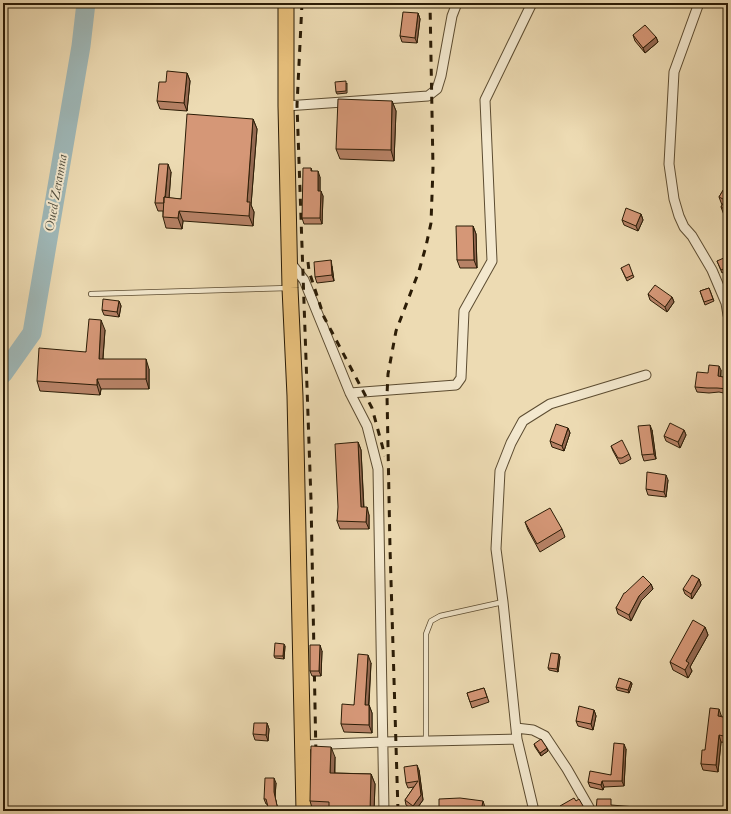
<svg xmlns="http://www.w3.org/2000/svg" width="731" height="814" viewBox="0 0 731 814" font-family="Cardo,serif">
<rect width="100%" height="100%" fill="#eddbb3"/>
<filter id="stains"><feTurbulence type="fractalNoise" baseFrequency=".005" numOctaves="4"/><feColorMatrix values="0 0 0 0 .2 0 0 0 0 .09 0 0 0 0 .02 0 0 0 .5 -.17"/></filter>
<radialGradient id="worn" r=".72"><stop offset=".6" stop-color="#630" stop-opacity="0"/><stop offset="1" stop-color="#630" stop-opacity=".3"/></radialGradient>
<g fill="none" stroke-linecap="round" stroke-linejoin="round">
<!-- river -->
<path stroke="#9fb8b8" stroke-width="19" d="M3,374l29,-41 49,-287 5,-43"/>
<defs>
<path id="lane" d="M91,294l198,-6
M426,741v-107l5,-13 9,-5 63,-14"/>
<path id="street" d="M699,3l-25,69 -5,92 5,35 5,17 5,11 8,9 20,34 14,33 2,12
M286,106l142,-10 9,-7 4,-13 11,-60 5,-13
M290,262l14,18 46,113 17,33 11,43 6,342
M350,393l106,-8 5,-7 3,-67 28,-50 -7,-161 47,-97
M516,728l17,2 12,6 22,33 24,42
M303,745l80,-3 134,-3
M534,811l-17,-72 -14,-137 -7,-53 4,-78 11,-28 12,-22 27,-17 96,-29"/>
<path id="primary" d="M286,3v103l4,182 5,108 9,415"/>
</defs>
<!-- lane casing -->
<use href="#lane" stroke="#5c4c31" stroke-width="6"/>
<!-- street casing -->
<use href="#street" stroke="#5c4c31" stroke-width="11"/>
<!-- primary casing -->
<use href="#primary" stroke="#2b1c06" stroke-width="17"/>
<!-- lane -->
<use href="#lane" stroke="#f3e8ce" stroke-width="4.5"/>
<!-- street -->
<use href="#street" stroke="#f3e8ce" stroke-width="9"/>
<!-- primary -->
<use href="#primary" stroke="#e6be7a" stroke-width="15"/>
<!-- rail -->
<path stroke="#2b1c06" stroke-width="3" stroke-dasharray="7 7" stroke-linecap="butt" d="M302,3l-5,102 14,395 5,257
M308,262l1,9 15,46 48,91 13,48
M398,811l-8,-263 -3,-153 1,-21 8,-43 23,-60 7,-25 5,-23 2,-55 -3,-165"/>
</g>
<!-- wall -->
<path fill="#b78266" stroke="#2b1c06" d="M418,13l2,6 -3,24 -15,-1 -2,-6z
M633,35l23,2 2,5 -13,11 -10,-12z
M187,73l3,8 -3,30 -27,-2 -3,-8z
M347,83v10l-10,1 -1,-2z
M392,101l4,10 -2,50 -54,-2 -4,-10z
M253,119l4,10 -6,76 3,7 -1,14 -70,-5 -1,8 -16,-1 -3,-11v-6h-5l-3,-8 16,-31 -2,26 12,1z
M311,168l1,3 8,6v14l3,5 -1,28h-18l-2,-6z
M728,182v35l-4,-2 -3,-8 1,-2 -3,-8z
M641,214l2,6 -5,11 -14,-6 -2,-5z
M473,226l3,8 1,34h-17l-3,-8z
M717,261l11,1v8l-6,3z
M332,266l2,15 -17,2 -2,-6z
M621,268l12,7 1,2 -7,4z
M709,288l5,13 -9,4 -5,-14z
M648,294l24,3 2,5 -7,10 -17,-12z
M119,301l2,5 -2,11 -15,-2 -2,-5z
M105,330l-2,29 46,10v20h-48l-1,6 -60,-4 -3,-10 49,-29z
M721,370v7l7,1v16l-9,-2 -10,1 -12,-1 -2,-5 13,-14z
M568,428l2,5 -6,18 -12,-4 -2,-6z
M652,430l4,29 -12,2 -2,-6z
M684,430l2,5 -6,13 -14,-7 -2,-5z
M358,442l3,8 3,57 5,8v14h-29l-3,-8z
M611,446l18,8 2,5 -7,4 -4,1 -7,-13z
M668,480l-2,17 -18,-2 -2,-6z
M525,522l37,7 3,8 -25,15 -12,-22z
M699,579l2,6 -9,14 -7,-5 -2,-5z
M651,584l2,5 -12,12 -10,20 -13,-7 -2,-6 9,-15z
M705,627l3,8 -18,32 2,4 -4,7 -15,-8 -3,-8z
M285,646l-1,13 -9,-1 -1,-2z
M322,651l-1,25h-9l-2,-5z
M559,654l1,3 -2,15 -9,-2 -1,-2z
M371,663l-2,42 3,8v20l-28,-1 -3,-8 13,-19z
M631,682l1,2 -3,9 -12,-3 -1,-3z
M484,688l5,14 -17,6 -5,-15z
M594,710l2,6 -3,14 -15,-4 -2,-5z
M721,715v2l7,1v25l-7,-1 -3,30 -15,-2 -2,-6 4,-14z
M267,723l2,6 -1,12 -13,-1 -2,-6z
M534,744l14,7 -7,5 -6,-9z
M626,749l-2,37 -20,1 -1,3 -13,-3 -2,-5 23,-7z
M335,757v16l36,1 4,10 -1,27h-61l-3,-10z
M419,770l4,30 -7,10h4l1,1h-13l5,-1 -7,-5 -1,-5 9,-13 -6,1 -2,-5z
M276,783l-1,14 3,14h-9l-2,-7h-1l-2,-5z"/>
<!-- shaded-wall -->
<path fill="#956a53" stroke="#2b1c06" d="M418,13l2,6 -3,24 -2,-5z
M656,37l2,5 -13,11 -2,-5z
M187,73l3,8 -3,30 -3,-8z
M392,101l4,10 -2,50 -3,-11z
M253,119l4,10 -6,76 3,7 -1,14 -4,-10 -2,-14z
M168,164l3,8 -3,39 -3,-8z
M318,171l2,6v19l-2,-5z
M321,191l2,5 -1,28 -2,-6z
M179,211l4,10 -1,8 -4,-11z
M641,214l2,6 -5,11 -2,-5z
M473,226l3,8 1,34 -3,-8z
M331,260l1,6 2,15 -2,-6z
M672,297l2,5 -7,10 -2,-5z
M119,301l2,5 -2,11 -2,-5z
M101,320l4,10 -3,39 -3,-10z
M146,359l3,10v20l-3,-10z
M719,366l2,4 -1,11 -2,-5z
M97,379l4,10 -1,6 -3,-10z
M650,425l2,5 4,29 -2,-5z
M568,428l2,5 -6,18 -2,-5z
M684,430l2,5 -6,13 -2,-6z
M358,442l3,8 3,65 -3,-8z
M666,475l2,5 -2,17 -2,-5z
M367,507l2,8v14l-3,-7z
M699,579l2,6 -9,14 -1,-5z
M651,584l2,5 -12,12 -10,20 -2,-6 10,-19z
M705,627l3,8 -18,32 2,4 -4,7 -3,-8 1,-9z
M284,644l1,2 -1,13 -1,-3z
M320,645l2,6 -1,25 -2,-5z
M559,654l1,3 -2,15 -1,-3z
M368,655l3,8 -3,50 -3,-8z
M631,682l1,2 -3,9 -1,-3z
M369,705l3,8v20l-3,-8z
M719,709l2,6 -1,8 -2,-7z
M594,710l2,6 -3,14 -2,-6z
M267,723l2,6 -1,12 -2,-6z
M719,735l2,7 -3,30 -2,-7z
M624,744l2,5 -2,37 -2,-5z
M331,747l4,10 -1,26 -4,-10z
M547,748l1,3 -7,5 -1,-3z
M417,765l2,5 4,30 -8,11 -2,-5 8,-11z
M371,774l4,10 -1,27h-4z
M274,778l2,5 -1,14 3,14 -4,-19z
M602,781l2,6 -1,3 -2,-5z
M483,801l2,6 -1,4h-3z"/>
<!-- building -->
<path fill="#d59777" stroke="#2b1c06" d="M403,12l15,1 -3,25 -15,-2z
M645,25l11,12 -13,11 -10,-13z
M167,71l20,2 -3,30 -27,-2 2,-19h7z
M346,81v10l-10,1 -1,-10z
M338,99l54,2 -1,49 -55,-1z
M187,114l66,5 -6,83h3l-1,14 -70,-5 -1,7 -15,-1 1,-20 17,2z
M159,164h9l-3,33h-1v6h-9z
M303,168h8v3h7v20h3l-1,27h-18z
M728,182v29l-7,-4 4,-7 -6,-3z
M626,208l15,6 -5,12 -14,-6z
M456,226h17l1,34h-17z
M726,257l2,5v5l-7,3 -4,-9z
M331,260l1,15 -17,2 -1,-15z
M629,264l4,11 -7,3 -5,-10z
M655,285l17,12 -7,10 -17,-13z
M709,288l4,11 -9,3 -4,-11z
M103,299l16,2 -2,11 -15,-2z
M89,319l12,1 -2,39h47v20h-49v6l-60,-4 2,-33 47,4z
M709,365l10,1 -1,10 10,2v11l-11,-1h-10l-12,-1 2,-15 11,1z
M670,423l14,7 -6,12 -14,-6z
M556,424l12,4 -6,18 -12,-5z
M650,425l4,29 -12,1 -4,-29z
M622,440l7,14 -7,4h-4l-7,-12z
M358,442l3,65h6l-1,15 -29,-1 1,-14 -3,-63z
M647,472l19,3 -2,17 -18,-3z
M550,508l12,21 -25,15 -12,-22z
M692,575l7,4 -8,15 -8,-5z
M643,576l8,8 -12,12 -10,19 -13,-7 8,-15h1z
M693,620l12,7 -19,34 3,2 -4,7 -15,-8z
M275,643l9,1 -1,12h-9z
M310,645h10l-1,26h-9z
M551,653l8,1 -2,15 -9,-1z
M358,654l10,1 -3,50h4v20l-28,-1 1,-20 12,1z
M619,678l12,4 -3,8 -12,-3z
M484,688l3,9 -17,5 -3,-9z
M579,706l15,4 -3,14 -15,-3z
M710,708l9,1 -1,7 10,2v19l-9,-2 -3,30 -15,-1 1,-14h3z
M254,723h13l-1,12 -13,-1z
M541,739l6,9 -7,5 -6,-9z
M614,743l10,1 -2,37h-20l-1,4 -13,-3 2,-11 21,4z
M311,746l20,1 -1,26 41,1 -1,37h-41v-9l-19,-1z
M417,765l4,30 -8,11 -8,-6 13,-19 -12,2 -2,-16z
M265,778h9v14l4,18 -9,1 -3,-12h-2z
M460,798l23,3 -2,10h-42v-12z
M574,798l2,3 3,-2 7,12h-24l-2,-5z
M597,799h14v6l25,2 -1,4h-39z
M408,810h12v1h-12z"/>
<g text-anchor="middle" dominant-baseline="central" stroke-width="4" stroke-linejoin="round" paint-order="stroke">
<!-- water labels -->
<g font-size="13" font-style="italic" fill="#4e4b3b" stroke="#f3e8ce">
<text transform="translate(56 193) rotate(-80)">Oued Zeramna</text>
</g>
</g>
<!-- margin -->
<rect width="731" height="814" fill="none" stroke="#eddbb3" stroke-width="16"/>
<rect x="4" y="4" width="723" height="806" fill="none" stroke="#2b1c06" stroke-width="2"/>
<rect x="8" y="8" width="715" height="798" fill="none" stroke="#2b1c06"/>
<rect width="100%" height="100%" filter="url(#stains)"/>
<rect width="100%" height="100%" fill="url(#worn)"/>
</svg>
